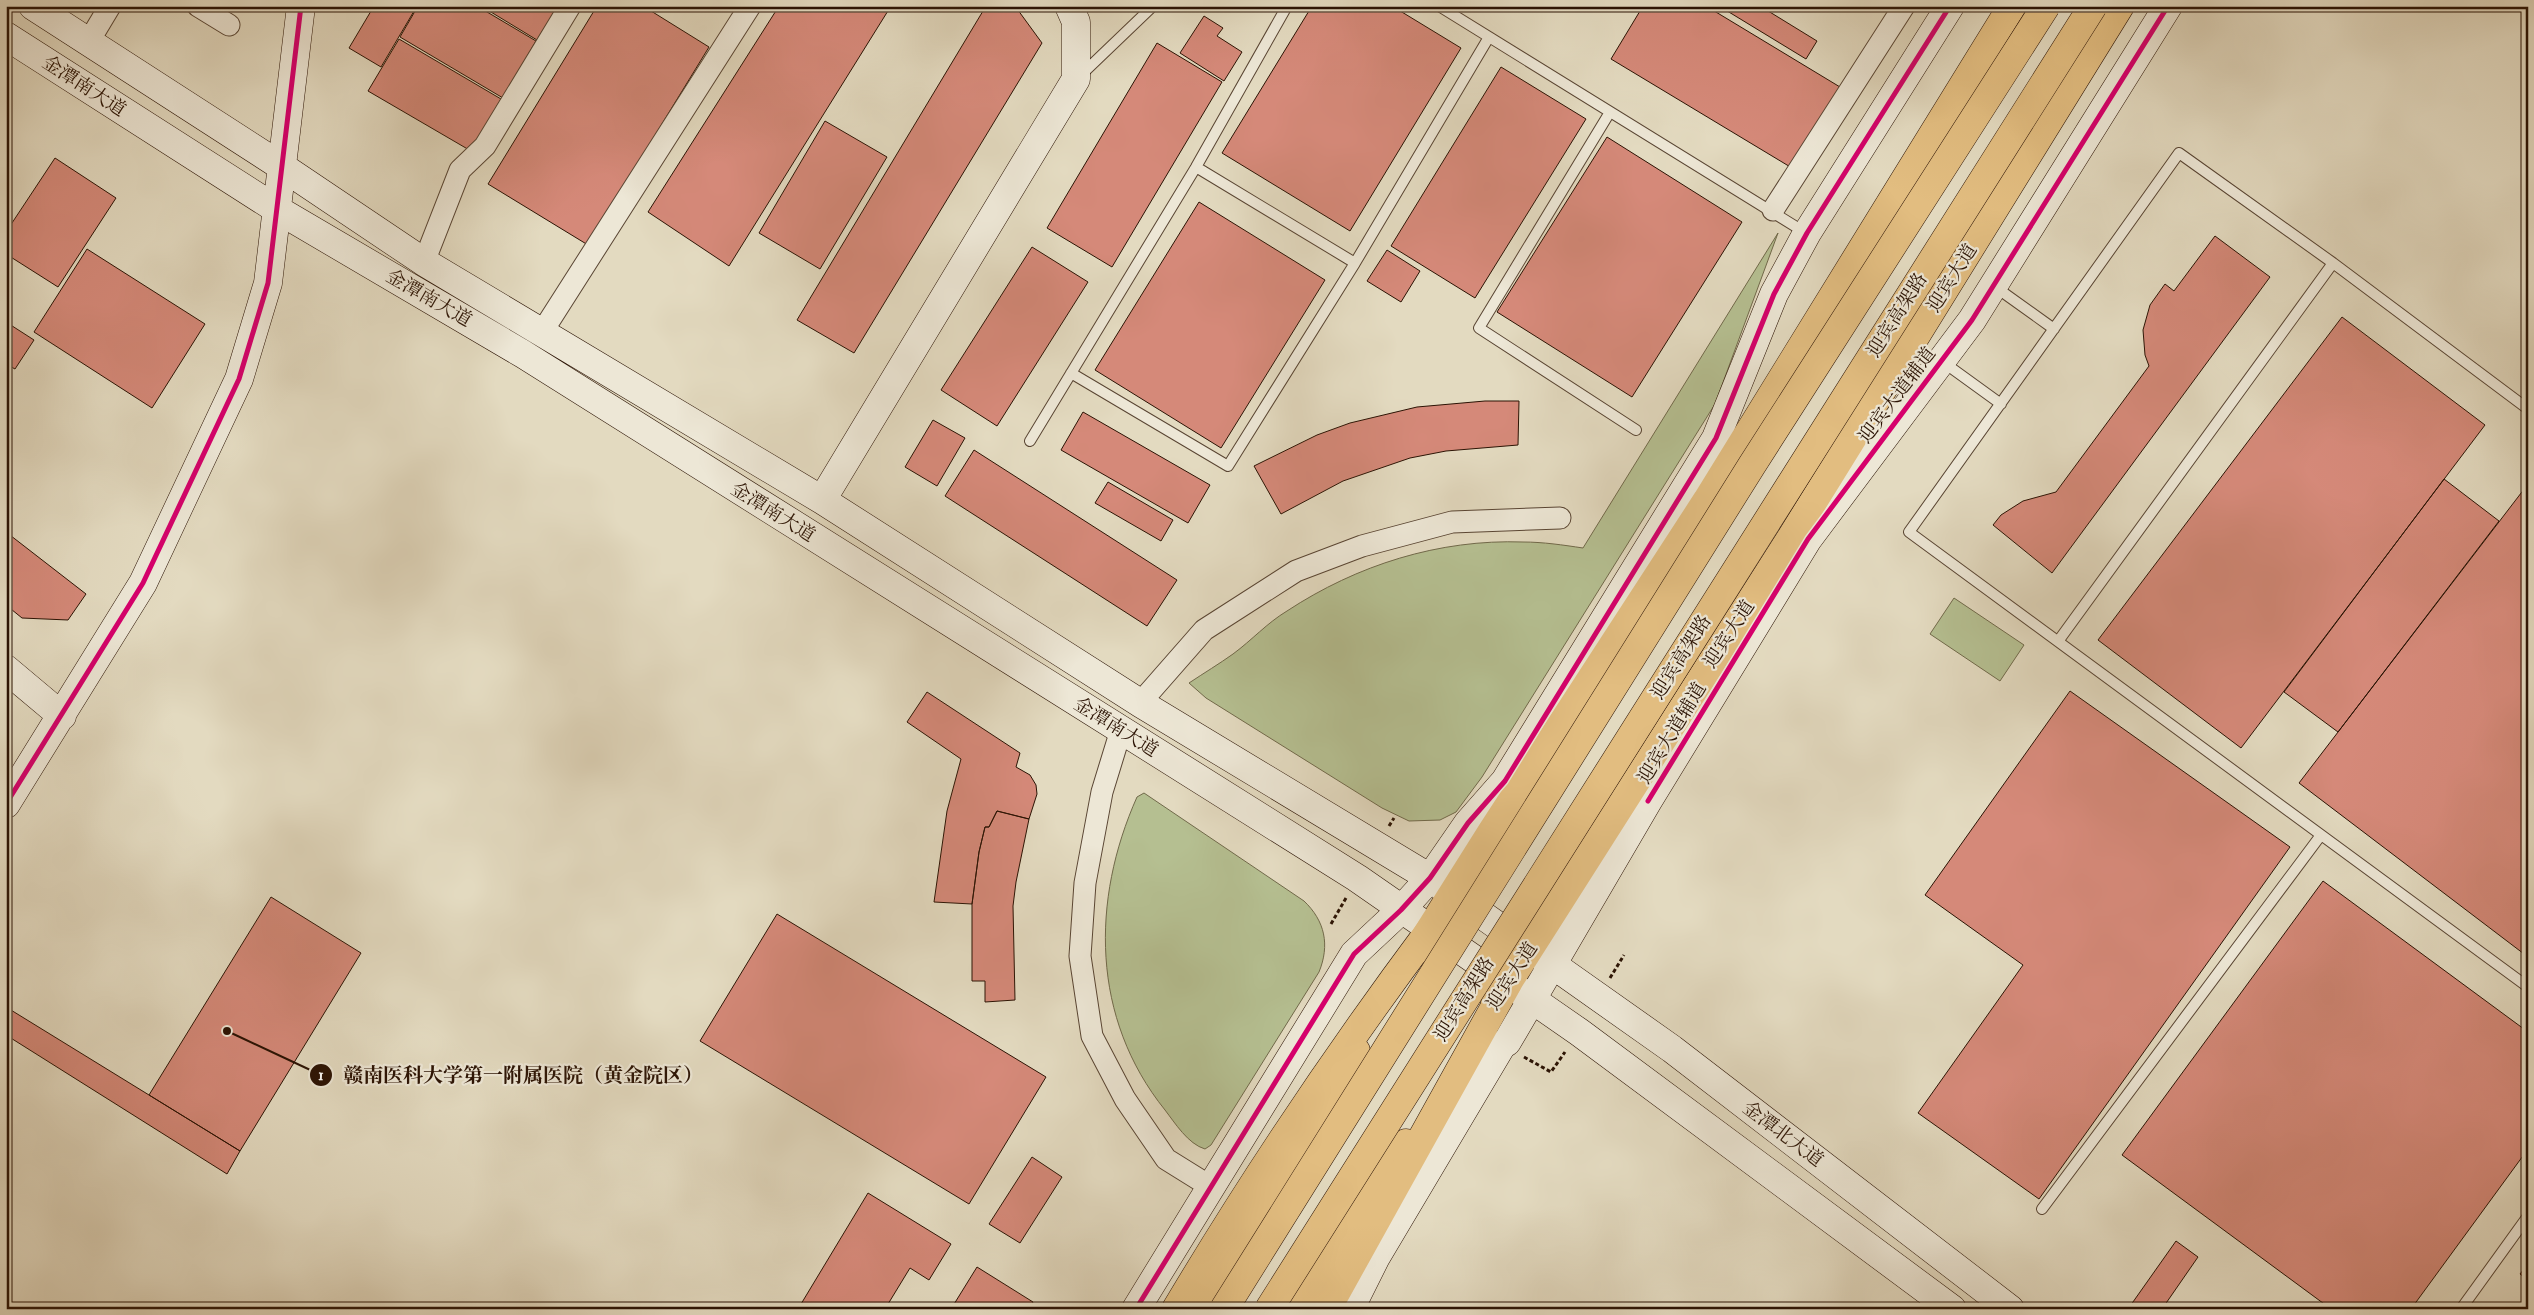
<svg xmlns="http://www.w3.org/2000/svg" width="2534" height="1315" viewBox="0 0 2534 1315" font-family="'IM FELL Double Pica','Noto Serif SC',serif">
<rect width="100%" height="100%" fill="#e3dac0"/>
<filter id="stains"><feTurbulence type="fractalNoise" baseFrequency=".004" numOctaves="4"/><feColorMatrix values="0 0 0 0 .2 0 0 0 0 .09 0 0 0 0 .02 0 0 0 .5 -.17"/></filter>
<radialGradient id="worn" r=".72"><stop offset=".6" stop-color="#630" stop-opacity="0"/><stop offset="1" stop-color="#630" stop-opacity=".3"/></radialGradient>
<!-- green -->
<path fill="#b5bf91" stroke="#70694a" d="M1778,233l-63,171 -233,373 -26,35 -16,8 -31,1 -27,-13 -176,-110 -17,-15c15,-10 30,-19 44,-29 19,-14 34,-31 54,-43 70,-46 152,-72 236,-69 20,0 40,3 60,6z
M1954,598l70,47 -24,36 -70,-47z
M1144,793l160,108c21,20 26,44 15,71l-108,173 -6,4c-17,-5 -30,-26 -40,-39 -74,-92 -74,-210 -28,-313z"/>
<!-- building -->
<path fill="#d58979" stroke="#2b1304" d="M374,6h43l-36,61 -32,-19z
M418,6h59l59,35 -33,57 -103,-61z
M481,6h77l-21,34z
M597,6h46l66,41 -121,198 -100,-61z
M779,6h112l-162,260 -81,-54z
M986,6h29l27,37 -188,310 -57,-33z
M1312,6h80l69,42 -111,183 -128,-78z
M1643,6h63l134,81 -48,81 -181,-109z
M1719,6h41l57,35 -11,18z
M1204,16l19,12 -6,8 25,16 -18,29 -44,-28z
M399,39l102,60 -30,52 -103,-60z
M1157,43l65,39 -110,185 -65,-39z
M1501,67l85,52 -111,179 -84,-52z
M825,121l62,36 -67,112 -61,-36z
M1607,137l135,85 -110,175 -135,-85z
M55,158l61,40 -58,89 -52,-33v-22z
M1199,202l126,78 -104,168 -126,-78z
M2215,236l55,41 -218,296 -59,-48 8,-10 22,-14 33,-9 93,-126 -4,-11 -2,-25 7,-25 15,-21 9,7z
M1032,247l56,35 -91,144 -56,-36z
M87,249l118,75 -53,84 -118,-76z
M1387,250l33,21 -19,31 -34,-21z
M2342,317l143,108 -244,323 -143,-108z
M6,322l28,18 -19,29 -9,-5z
M1485,401h34l-1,44 -72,6 -36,7 -67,23 -62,33 -27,-48 63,-31 33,-12 67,-16z
M1083,412l127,73 -22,38 -127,-73z
M933,420l32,18 -28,48 -32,-19z
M974,450l203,130 -30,46 -202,-130z
M2444,479l55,42 -161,211 -54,-40z
M1108,482l65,38 -12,21 -66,-38z
M2528,484v473l-229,-174z
M6,532l80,62 -18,26 -46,-2 -16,-13z
M2070,691l220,156 -251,352 -121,-86 105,-148 -98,-70z
M927,692l93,61 -4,14 14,8 6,10 1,9 -8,25 -32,-8 -8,16h-4l-6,25 -7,52 -38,-2 13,-91 14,-52 -54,-37z
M997,811l32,8 -13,63 -3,24 2,94 -30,2v-21h-13v-77l7,-52 6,-25h4z
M2323,881l205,151v117l-117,160h-80l-209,-154z
M271,897l90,56 -121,198 -91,-56z
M777,914l269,163 -77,127 -269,-163z
M6,1007l234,144 -13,23 -221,-139z
M1032,1157l30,20 -42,66 -31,-19z
M868,1193l83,51 -22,36 -19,-12 -25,41h-87z
M2176,1241l22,16 -36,52h-34z
M2528,1264v16l-8,-6z
M977,1267l56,35 -4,7h-78z"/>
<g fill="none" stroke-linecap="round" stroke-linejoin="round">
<defs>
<path id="lane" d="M1439,6l367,227
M1081,75l72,-69
M1610,112l-131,216 157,102
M1196,167l159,96
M1994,286l60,43
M1943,362l58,42
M1071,373l157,93 127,-203 134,-226
M2528,409l-195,-146 -154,-110 -270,379 619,455
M1030,441l166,-274 91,-161
M2059,640l274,-377
M2042,1209l279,-374
M2461,1309l67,-93"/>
<path id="street" d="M198,6l31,19
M89,41l21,-35
M1773,210l131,-204
M424,262l36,-92 25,-24 85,-140
M542,332l208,-326
M1140,703l64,-73 92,-59 66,-25 90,-24 108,-4
M1121,730l-19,62 -17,91 -5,73 12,80 33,63 41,60 45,28"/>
<path id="secondary" d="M33,6l251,162 140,94 398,238 318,203 290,175 242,171 338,260
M6,36l272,174 245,144 834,524 222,154 373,277
M822,500l254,-421v-57l-7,-16
M6,669l56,47
M6,804l137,-221 96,-204 29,-96 33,-277
M1136,1309l218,-355 47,-44 29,-32 38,-55 37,-42 211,-343 58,-144 33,-61 143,-227
M1350,1309l26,-52 126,-212 5,-3 141,-241 160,-262 164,-219 196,-314"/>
<path id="primary" d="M1417,950l75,-119 215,-331 305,-494
M1495,1003l297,-467 328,-530
M1200,1309l156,-258
M1302,1309l104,-166"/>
<path id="highway" d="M1176,1309c78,-131 163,-257 254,-379
M1327,1309l181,-326"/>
</defs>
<!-- lane casing -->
<use href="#lane" stroke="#594533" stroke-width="12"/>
<!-- street casing -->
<use href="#street" stroke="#594533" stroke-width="23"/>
<!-- secondary casing -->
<use href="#secondary" stroke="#2b1304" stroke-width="29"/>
<!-- primary casing -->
<use href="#primary" stroke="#2b1304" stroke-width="29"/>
<!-- highway casing -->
<use href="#highway" stroke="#2b1304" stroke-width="29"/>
<!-- path -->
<path stroke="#2b1304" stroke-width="3" stroke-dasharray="4 2.5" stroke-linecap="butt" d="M1389,826l5,-8
M1331,924l15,-26
M1610,978l14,-23
M1524,1057l27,15 14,-20"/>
<!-- lane -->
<use href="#lane" stroke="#ede7d6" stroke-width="10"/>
<!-- street -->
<use href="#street" stroke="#ede7d6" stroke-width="21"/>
<!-- secondary -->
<use href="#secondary" stroke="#ede7d6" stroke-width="28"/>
<!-- primary -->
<use href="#primary" stroke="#e2bd80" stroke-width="28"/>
<!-- highway -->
<use href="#highway" stroke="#e2bd80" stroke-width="28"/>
<defs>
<path id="highway-bridge" d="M1224,1309l528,-844 294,-459
M1269,1309l824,-1303"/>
</defs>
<!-- highway-bridge casing -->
<use href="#highway-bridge" stroke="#2b1304" stroke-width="29" stroke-linecap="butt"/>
<!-- highway-bridge -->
<use href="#highway-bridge" stroke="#e2bd80" stroke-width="28"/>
<defs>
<path id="cycleway" d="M1648,801l160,-262 164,-219 196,-314
M6,804l137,-221 96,-204 29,-96 33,-277
M1136,1309l218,-355 47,-44 29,-32 38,-55 37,-42 211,-343 58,-144 33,-61 143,-227"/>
</defs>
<!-- cycleway casing -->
<use href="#cycleway" stroke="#ede7d6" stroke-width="8"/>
<!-- cycleway -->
<use href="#cycleway" stroke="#d6006c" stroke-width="5"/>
</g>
<g text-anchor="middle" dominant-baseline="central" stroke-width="4.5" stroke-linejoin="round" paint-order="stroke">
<!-- street labels -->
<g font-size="19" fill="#2b1304" stroke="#ede7d6">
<text transform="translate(84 86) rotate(33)">金潭南大道</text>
<text transform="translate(1952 278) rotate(-58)">迎宾大道</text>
<text transform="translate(429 298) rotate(30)">金潭南大道</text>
<text transform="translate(1897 315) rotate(-58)">迎宾高架路</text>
<text transform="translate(1897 395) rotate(-53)">迎宾大道辅道</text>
<text transform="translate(773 512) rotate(32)">金潭南大道</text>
<text transform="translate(1729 634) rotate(-57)">迎宾大道</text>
<text transform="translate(1681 657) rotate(-58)">迎宾高架路</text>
<text transform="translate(1116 727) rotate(32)">金潭南大道</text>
<text transform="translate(1672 733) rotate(-59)">迎宾大道辅道</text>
<text transform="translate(1512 976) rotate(-57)">迎宾大道</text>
<text transform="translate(1464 999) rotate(-58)">迎宾高架路</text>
<text transform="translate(1783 1134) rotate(37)">金潭北大道</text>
</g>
</g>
<!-- callouts -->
<path fill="none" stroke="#2b1304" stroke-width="2" d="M227 1031L321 1075"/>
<g fill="#2b1304" stroke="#ede7d6" stroke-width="2">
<circle cx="227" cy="1031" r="5"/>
<circle cx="321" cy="1075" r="12"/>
</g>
<g font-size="15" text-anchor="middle" font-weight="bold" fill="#fff">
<text x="321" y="1080">1</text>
</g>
<g font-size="20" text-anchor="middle" font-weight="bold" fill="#2b1304" stroke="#ede7d6" stroke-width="4.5" stroke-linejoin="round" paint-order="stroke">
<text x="523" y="1082">赣南医科大学第一附属医院（黄金院区）</text>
</g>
<!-- margin -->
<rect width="2534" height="1315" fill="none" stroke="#e3dac0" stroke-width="25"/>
<rect x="8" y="8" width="2519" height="1300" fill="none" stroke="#2b1304" stroke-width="2.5"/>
<rect x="12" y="12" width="2509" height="1290" fill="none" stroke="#2b1304"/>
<rect width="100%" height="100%" filter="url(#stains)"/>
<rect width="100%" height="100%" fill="url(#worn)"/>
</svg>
